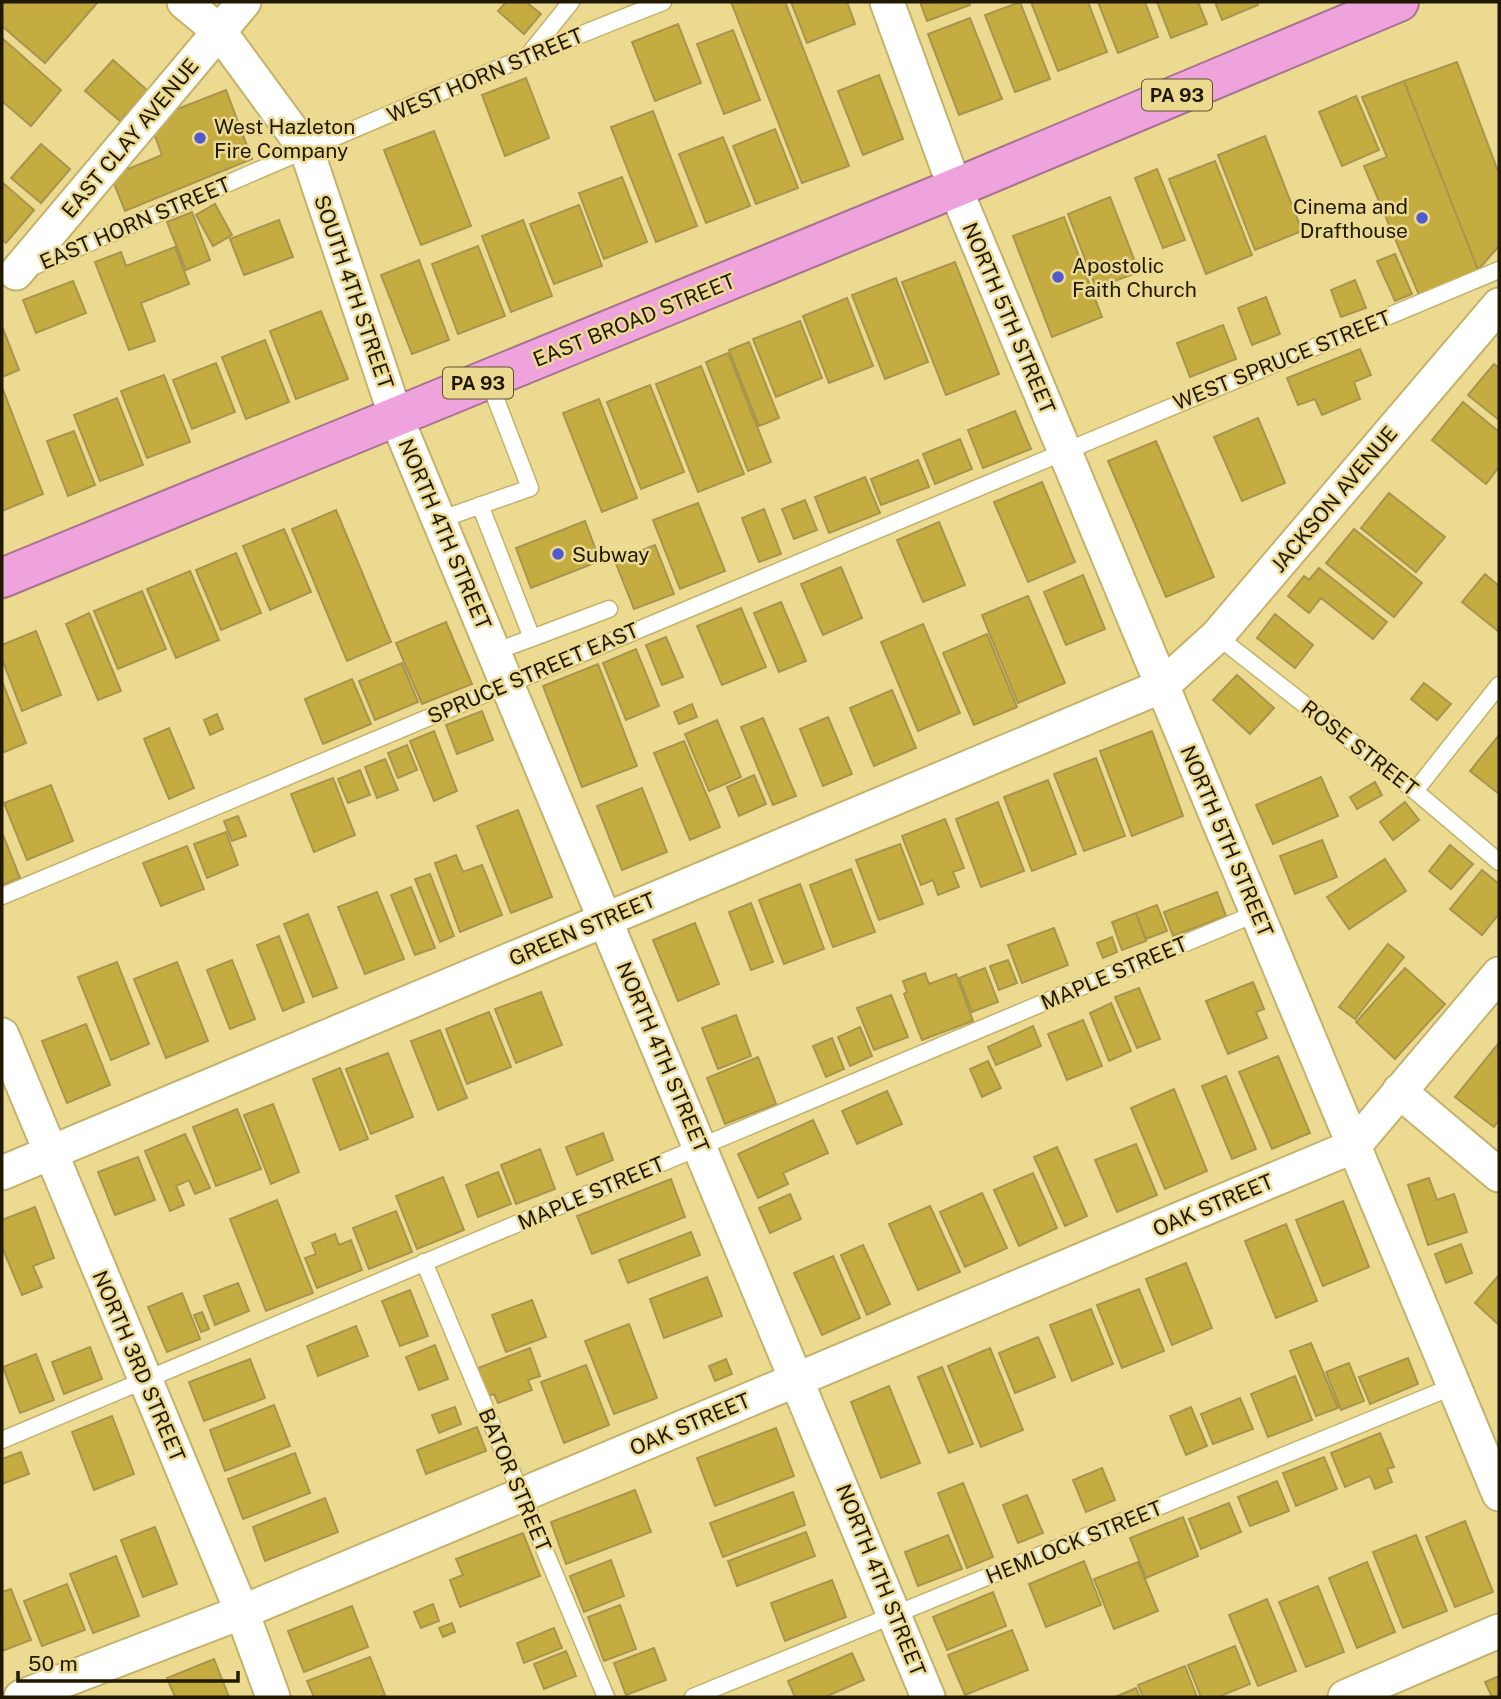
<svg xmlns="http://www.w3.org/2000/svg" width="1501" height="1699" viewBox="0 0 1501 1699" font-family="'Public Sans',sans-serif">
<rect width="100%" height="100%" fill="#edda91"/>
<!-- building -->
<path fill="#c5ac41" stroke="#a7954d" stroke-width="2" d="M2,2h96l-53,61 -43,-37z
M506,2h20l15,12 -17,20 -26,-23z
M731,2h54l64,164 -47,17z
M791,2h56l8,22 -48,19z
M920,2h49l1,3 -43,16z
M1020,2l30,77 -35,13 -30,-77z
M1031,2h57l19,50 -49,19z
M1098,2h47l13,35 -40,16z
M1157,2h41l9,22 -36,14z
M1215,2h42l1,3 -36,15z
M970,18l32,81 -43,16 -31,-81z
M678,24l23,59 -46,18 -23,-59z
M733,30l27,70 -36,14 -27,-70z
M2,38l59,52 -30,36 -29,-25z
M113,60l34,30 -27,31 -35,-30z
M1457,62l42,112v72l-21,24 -74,-189z
M879,75l24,64 -40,16 -25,-64z
M526,78l23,60 -44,18 -23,-61z
M1404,81l74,189 -59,25 -55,-129 23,-9 -25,-60z
M226,90l26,69 -127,52 -14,-35 51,-21 -13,-35z
M1356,96l23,54 -37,16 -23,-54z
M653,111l44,115 -41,16 -45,-115z
M775,129l23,59 -42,16 -23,-58z
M434,131l37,95 -50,19 -37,-95z
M1265,136l37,95 -47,19 -37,-95z
M723,137l27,69 -44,17 -27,-69z
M41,144l29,25 -29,34 -30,-25z
M1215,161l37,94 -46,19 -37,-95z
M1157,169l28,71 -22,8 -28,-70z
M622,177l25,65 -43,17 -25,-66z
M2,182l32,28 -28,33 -4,-3z
M1110,197l29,75 -43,16 -28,-74z
M215,204l17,31 -19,11 -17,-31z
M579,205l23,61 -48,18 -24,-60z
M192,212l18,48 -24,10 -19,-48z
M1064,217l38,100 -50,20 -39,-101z
M279,220l14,37 -49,18 -14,-36z
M523,220l29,76 -41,16 -29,-76z
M478,246l27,70 -47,18 -26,-70z
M175,247l14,37 -48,19 14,38 -26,9 -34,-88 26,-10 5,14z
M1395,254l17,40 -17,7 -18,-40z
M419,260l30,80 -37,14 -31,-79z
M955,262l44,112 -53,21 -44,-113z
M896,278l32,84 -43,17 -33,-84z
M1355,280l11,28 -25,9 -10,-27z
M73,281l13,32 -50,20 -13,-33z
M1266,297l14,37 -28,11 -14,-37z
M847,298l26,68 -44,17 -26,-67z
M321,311l27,68 -52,20 -26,-68z
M800,321l22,57 -46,19 -23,-58z
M1223,325l13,34 -46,18 -13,-34z
M2,326l17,44 -17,7z
M265,340l24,62 -43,17 -24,-62z
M749,342l30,76 -20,8 -30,-76z
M1360,349l11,26 -17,7 6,17 -38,16 -7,-16 -17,6 -11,-27z
M728,353l43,109 -23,9 -42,-109z
M216,363l19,49 -43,17 -19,-49z
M1494,364l5,4v52l-31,-25z
M701,366l43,108 -46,18 -42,-108z
M164,375l26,67 -43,16 -26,-67z
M650,385l34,87 -43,17 -34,-87z
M2,387l41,107 -41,17z
M117,398l26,67 -43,16 -26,-66z
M599,399l38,99 -35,14 -39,-99z
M1463,402l36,30v35l-13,17 -54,-44z
M1015,411l16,38 -48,19 -15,-38z
M1258,418l27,65 -43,18 -28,-64z
M74,431l21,54 -27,11 -21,-55z
M960,439l12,30 -37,15 -12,-30z
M1156,441l58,136 -48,20 -58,-136z
M918,460l11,27 -48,18 -10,-26z
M865,477l15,36 -51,20 -14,-36z
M1042,482l33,80 -47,20 -34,-80z
M1389,493l56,44 -29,35 -55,-44z
M805,500l12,30 -23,9 -12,-30z
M698,503l27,68 -45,18 -27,-69z
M764,509l17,45 -22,8 -17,-44z
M336,510l55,132 -44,19 -55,-132z
M585,521l15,40 -69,27 -15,-40z
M939,522l26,63 -42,17 -26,-62z
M284,529l27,63 -41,18 -27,-64z
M1354,529l68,54 -28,34 -68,-54z
M655,545l19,49 -40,15 -19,-48z
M236,553l25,60 -40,17 -25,-60z
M841,567l21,51 -39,17 -22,-51z
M1319,568l68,54 -14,17 -52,-41 -12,15 -21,-17 16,-20 5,4z
M190,571l29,69 -43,18 -29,-69z
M1485,574l14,12v46l-37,-30z
M1083,575l22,54 -39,16 -22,-53z
M142,591l24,58 -48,20 -24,-58z
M1028,596l37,87 -47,20 -36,-88z
M781,602l25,59 -27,11 -25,-59z
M741,608l25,59 -44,18 -25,-59z
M89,613l32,78 -23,9 -32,-76z
M1275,614l38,31 -18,23 -38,-30z
M446,622l26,62 -50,20 -26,-61z
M923,624l37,89 -42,18 -37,-89z
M36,631l25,64 -39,16 -20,-52v-14z
M987,634l30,73 -43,18 -31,-72z
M666,637l17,40 -21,8 -16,-40z
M636,649l23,57 -33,14 -23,-57z
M402,663l16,39 -43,18 -16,-39z
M598,664l39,102 -55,21 -39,-101z
M1237,675l37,33 -24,26 -37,-34z
M352,679l19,45 -48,20 -18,-45z
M2,681l24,62 -24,10z
M1424,683l27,21 -14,16 -26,-21z
M892,690l24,58 -42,18 -24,-58z
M692,704l5,13 -18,7 -5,-12z
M482,711l11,29 -36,14 -11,-29z
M217,714l6,15 -13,6 -6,-15z
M828,717l24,57 -29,12 -23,-57z
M763,718l33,78 -23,9 -32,-78z
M717,720l24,57 -32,14 -24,-57z
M169,728l25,60 -25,11 -25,-60z
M434,731l23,60 -23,10 -24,-60z
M1152,731l31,85 -51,20 -32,-85z
M1499,735v59l-29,-23z
M684,741l36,86 -30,13 -36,-87z
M407,745l10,25 -19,8 -10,-25z
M1096,758l29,78 -41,15 -30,-77z
M385,759l13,31 -21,8 -12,-31z
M360,770l10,25 -22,8 -10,-24z
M754,775l12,29 -27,12 -12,-29z
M1321,777l17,39 -65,28 -17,-39z
M333,778l22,57 -41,17 -23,-58z
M1048,780l28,74 -44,17 -28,-74z
M1375,782l7,13 -25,14 -7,-12z
M51,785l22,56 -46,19 -23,-57z
M642,788l25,64 -45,18 -25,-64z
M998,802l26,69 -43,16 -25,-68z
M1405,802l14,18 -26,20 -13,-18z
M518,810l34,87 -41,16 -34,-87z
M238,816l8,20 -14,5 -8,-20z
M945,819l19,49 -11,4 6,15 -21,8 -5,-15 -12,5 -19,-49z
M226,832l12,33 -31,13 -13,-34z
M3,835l17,43 -18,7v-49z
M1322,840l15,37 -42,17 -15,-38z
M900,844l23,60 -44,16 -23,-60z
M1450,845l23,19 -22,25 -22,-18z
M187,846l17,43 -43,17 -18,-43z
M456,855l7,17 19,-7 20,50 -42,17 -25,-69z
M1385,859l21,32 -57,38 -22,-32z
M851,869l24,63 -42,15 -23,-62z
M1482,870l17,14v30l-17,21 -32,-26z
M430,874l24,62 -14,6 -25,-63z
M800,884l24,65 -40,15 -25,-64z
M411,887l24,61 -20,7 -24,-60z
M377,892l27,67 -39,15 -27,-67z
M1217,892l9,24 -53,20 -9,-24z
M751,903l22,59 -22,8 -22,-58z
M1157,905l10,26 -21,8 -10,-26z
M1136,913l10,28 -24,9 -10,-28z
M308,914l29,74 -24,9 -29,-73z
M695,923l24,61 -41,17 -25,-61z
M1054,928l14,37 -46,18 -14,-38z
M279,936l25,66 -21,9 -26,-66z
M1112,937l5,15 -14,6 -6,-15z
M1388,944l16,13 -49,62 -16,-12z
M232,960l23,59 -25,10 -23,-59z
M1008,960l9,23 -18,7 -9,-24z
M117,962l32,82 -38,16 -33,-83z
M177,962l31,79 -42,17 -32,-79z
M985,968l13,34 -26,10 -13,-34z
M1405,968l40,36 -50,55 -39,-37z
M925,973l4,11 27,-10 17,47 -51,19 -18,-46 3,-2 -4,-11z
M1253,982l11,27 -8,3 11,26 -39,16 -22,-53z
M1139,988l21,51 -23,9 -22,-51z
M541,992l21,53 -46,18 -21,-54z
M891,995l17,42 -34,13 -17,-42z
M1111,1003l20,48 -22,10 -19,-48z
M489,1012l22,55 -44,17 -21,-55z
M736,1015l15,41 -33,13 -16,-41z
M1083,1020l19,46 -35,14 -19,-46z
M86,1024l24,61 -43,18 -25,-62z
M1033,1026l8,20 -45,19 -8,-18z
M860,1027l12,29 -22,10 -12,-29z
M440,1030l27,68 -29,12 -27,-69z
M832,1038l12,31 -18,8 -13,-31z
M1498,1044l1,76 -5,7 -39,-30z
M388,1053l25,64 -42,17 -25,-65z
M1278,1056l32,77 -38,16 -33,-77z
M758,1057l18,47 -51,20 -18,-46z
M988,1061l13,27 -19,9 -12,-28z
M340,1068l28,71 -28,11 -27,-71z
M1226,1076l30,73 -24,10 -30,-73z
M1174,1089l33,82 -42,18 -34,-81z
M887,1091l15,33 -45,20 -15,-33z
M273,1104l26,68 -28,12 -27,-69z
M237,1109l24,60 -45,17 -23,-59z
M813,1120l15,33 -45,20 5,11 -30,14 -20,-44z
M603,1133l10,27 -36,15 -11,-28z
M185,1134l25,54 -15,6 -6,-14 -13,6 8,19 -14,6 -25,-60z
M1136,1144l21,51 -40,17 -22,-52z
M1057,1147l30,69 -22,10 -31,-69z
M540,1149l15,40 -39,15 -15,-39z
M138,1157l17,43 -40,15 -17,-43z
M498,1172l13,32 -33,13 -12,-32z
M1033,1173l24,55 -38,18 -25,-56z
M443,1177l21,53 -47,19 -21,-53z
M1429,1178l8,22 17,-6 13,38 -39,13 -20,-60z
M671,1179l14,38 -93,37 -15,-38z
M982,1193l25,55 -42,19 -25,-55z
M790,1194l11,25 -31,14 -11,-25z
M277,1200l36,93 -47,18 -36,-92z
M1343,1201l26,66 -46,19 -27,-66z
M930,1206l30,66 -42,18 -29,-66z
M35,1207l19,51 -21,8 9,21 -20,8 -20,-48v-27z
M396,1211l16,41 -43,17 -16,-41z
M1286,1224l31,77 -41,17 -31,-77z
M691,1232l9,23 -72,28 -9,-23z
M335,1234l4,11 12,-5 11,30 -45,18 -12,-30 11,-4 -4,-11z
M1461,1244l11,29 -26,10 -11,-29z
M863,1245l27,59 -23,11 -26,-60z
M833,1256l27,62 -38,17 -28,-62z
M1186,1263l26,65 -40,17 -26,-66z
M1499,1275v50l-24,-22z
M707,1277l15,39 -58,22 -14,-39z
M238,1283l11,28 -34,14 -11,-29z
M1139,1289l25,62 -42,17 -25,-63z
M410,1290l18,46 -28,10 -18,-45z
M182,1293l18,46 -33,13 -19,-45z
M532,1300l14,37 -40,15 -14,-37z
M1091,1309l22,55 -41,17 -22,-56z
M202,1312l7,17 -8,3 -7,-17z
M629,1324l28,74 -43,16 -29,-73z
M356,1326l12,30 -50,20 -11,-30z
M1038,1337l17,40 -40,16 -16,-40z
M1311,1343l27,65 -22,8 -26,-65z
M435,1345l13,34 -29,11 -13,-33z
M90,1347l12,32 -38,15 -12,-32z
M530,1348l10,28 -12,4 4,10 -34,13 -4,-9 -6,2 -10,-28z
M990,1348l33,82 -42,17 -33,-81z
M36,1354l18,46 -34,13 -17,-46z
M1408,1358l10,26 -48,20 -11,-27z
M250,1359l15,39 -61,23 -15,-39z
M726,1359l6,15 -17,7 -6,-15z
M1349,1363l15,38 -23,9 -15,-38z
M586,1365l23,60 -45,18 -23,-61z
M942,1367l31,77 -24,9 -31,-76z
M1295,1376l17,44 -44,17 -17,-43z
M889,1386l31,77 -39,15 -30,-76z
M1240,1398l13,31 -40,15 -12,-30z
M274,1405l16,41 -65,25 -15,-41z
M455,1407l6,17 -22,9 -7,-18z
M1191,1407l16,39 -21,9 -16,-39z
M112,1416l22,58 -40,16 -22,-58z
M477,1427l9,24 -60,23 -9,-24z
M776,1428l18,48 -79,30 -18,-48z
M1380,1433l14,34 -7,2 5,13 -17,7 -5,-13 -25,11 -14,-34z
M21,1452l8,22 -27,10v-25z
M295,1453l15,40 -67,26 -15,-40z
M1324,1457l13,32 -41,17 -13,-33z
M1102,1468l13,32 -29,12 -13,-32z
M1277,1481l12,30 -39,15 -12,-29z
M963,1483l30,74 -26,11 -29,-75z
M635,1490l16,42 -85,32 -15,-42z
M793,1492l12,33 -82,32 -13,-34z
M1027,1495l16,38 -25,10 -15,-38z
M325,1498l13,34 -73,29 -12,-34z
M1229,1503l12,29 -40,17 -12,-30z
M1183,1517l15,39 -52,22 -16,-40z
M1465,1521l28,71 -38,15 -29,-70z
M155,1527l22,57 -34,13 -22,-57z
M806,1532l9,24 -78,30 -9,-25z
M523,1533l17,43 -80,31 -10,-27 13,-5 -7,-16z
M948,1535l14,34 -44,17 -13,-34z
M1416,1535l31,76 -44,17 -30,-76z
M116,1556l23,60 -46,17 -23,-59z
M611,1560l13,36 -40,16 -14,-36z
M1084,1561l17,44 -55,22 -17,-43z
M1138,1562l20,49 -44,18 -20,-50z
M1367,1562l28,70 -38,16 -28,-70z
M832,1580l14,37 -61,24 -14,-38z
M67,1584l18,46 -43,16 -18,-45z
M1318,1586l26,66 -38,15 -27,-65z
M11,1589l20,51 -29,11v-59z
M993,1592l13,34 -59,24 -14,-33z
M1267,1599l29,72 -38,15 -29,-71z
M433,1604l6,17 -18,7 -7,-16z
M620,1605l16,44 -32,12 -16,-44z
M352,1606l16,41 -64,25 -16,-41z
M452,1623l3,9 -12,5 -4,-9z
M554,1628l8,20 -38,15 -7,-20z
M1012,1630l16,40 -63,25 -17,-40z
M1235,1646l15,38 -32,13h-17l-13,-32z
M654,1648l12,32 -40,15 -12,-32z
M566,1651l10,25 -32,13 -10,-25z
M852,1653l12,27 -39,17h-30l-7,-16z
M370,1657l15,38 -5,2h-66l-7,-16z
M214,1659l15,38h-54l-8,-19z
M1185,1666l12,31h-54l-5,-12z
M1499,1676v21h-7l-7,-15z
M1136,1688l4,9h-25z"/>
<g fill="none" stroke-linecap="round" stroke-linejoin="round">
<defs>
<path id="lane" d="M530,53l41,-51
M30,268c211,-89 420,-183 633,-266
M480,505l52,133 -38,14
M439,520l91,-32 -42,-109
M1217,636l198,155 84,71
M532,638l77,-29
M1415,791l84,-106
M2,896l1497,-626
M424,1262l182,435
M2,1440l1255,-527
M693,1697l761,-311"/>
<path id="street" d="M184,2l35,29 88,120 89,266 532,1280
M887,2l68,186 544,1306
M16,273l228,-271
M2,1035l240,577 31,85
M1399,1091l100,84
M2,1173l1160,-487 55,-50 282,-331
M21,1697l221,-85 1112,-466 145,-172
M1345,1697l154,-66"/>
<path id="highway" d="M2,578l953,-390 444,-186"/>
</defs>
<!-- lane casing -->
<use href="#lane" stroke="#c4b26a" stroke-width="19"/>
<!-- street casing -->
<use href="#street" stroke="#c4b26a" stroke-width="37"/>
<!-- highway casing -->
<use href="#highway" stroke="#a6738f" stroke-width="42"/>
<!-- lane -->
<use href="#lane" stroke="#fff" stroke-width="16"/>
<!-- street -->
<use href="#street" stroke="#fff" stroke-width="33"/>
<!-- highway -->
<use href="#highway" stroke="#eea3dc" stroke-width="38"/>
</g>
<!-- markers -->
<g fill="#525ad0" stroke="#edda91" stroke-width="2.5">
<circle cx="200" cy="138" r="7"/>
<circle cx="1422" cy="218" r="7"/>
<circle cx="1058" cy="277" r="7"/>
<circle cx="558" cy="554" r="7"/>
</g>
<g text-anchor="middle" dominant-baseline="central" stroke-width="5" stroke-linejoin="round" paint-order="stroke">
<!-- shield labels -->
<g fill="#edda91" stroke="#5e532c" stroke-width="2">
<rect x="1142" y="79.5" width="70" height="31" rx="5"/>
<rect x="443" y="367.5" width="70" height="31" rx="5"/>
</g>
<g font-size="19" font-weight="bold" fill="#201900">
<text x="1177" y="95">PA 93</text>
<text x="478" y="383">PA 93</text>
</g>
<!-- street labels -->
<g font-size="21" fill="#201900" stroke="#edda91">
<text transform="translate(485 75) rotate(-23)">WEST HORN STREET</text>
<text transform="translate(130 138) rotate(-50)">EAST CLAY AVENUE</text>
<text transform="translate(135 223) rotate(-23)">EAST HORN STREET</text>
<text transform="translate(354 292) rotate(71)">SOUTH 4TH STREET</text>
<text transform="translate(1009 318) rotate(67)">NORTH 5TH STREET</text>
<text transform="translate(634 320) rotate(-22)">EAST BROAD STREET</text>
<text transform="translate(1282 360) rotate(-22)">WEST SPRUCE STREET</text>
<text transform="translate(1334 499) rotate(-50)">JACKSON AVENUE</text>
<text transform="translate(445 534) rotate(67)">NORTH 4TH STREET</text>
<text transform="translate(533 673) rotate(-23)">SPRUCE STREET EAST</text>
<text transform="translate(1360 748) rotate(38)">ROSE STREET</text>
<text transform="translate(1227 841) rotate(67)">NORTH 5TH STREET</text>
<text transform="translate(582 929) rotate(-23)">GREEN STREET</text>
<text transform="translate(1114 973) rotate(-23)">MAPLE STREET</text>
<text transform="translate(663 1057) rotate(67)">NORTH 4TH STREET</text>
<text transform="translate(591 1193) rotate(-23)">MAPLE STREET</text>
<text transform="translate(1213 1205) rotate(-23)">OAK STREET</text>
<text transform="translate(139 1366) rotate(67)">NORTH 3RD STREET</text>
<text transform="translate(690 1424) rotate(-23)">OAK STREET</text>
<text transform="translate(515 1480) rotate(67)">BATOR STREET</text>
<text transform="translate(1074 1542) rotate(-22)">HEMLOCK STREET</text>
<text transform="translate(881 1580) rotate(68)">NORTH 4TH STREET</text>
</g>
<!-- poi labels -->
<g font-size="21" fill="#201900" stroke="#edda91" text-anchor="start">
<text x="214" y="126">West Hazleton<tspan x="214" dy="24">Fire Company</tspan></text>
<text x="1408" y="206" text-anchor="end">Cinema and<tspan x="1408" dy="24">Drafthouse</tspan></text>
<text x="1072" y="265">Apostolic<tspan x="1072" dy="24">Faith Church</tspan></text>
<text x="572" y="554">Subway</text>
</g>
</g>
<!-- border -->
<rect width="1501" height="1699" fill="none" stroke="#201900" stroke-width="7"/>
<!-- scale -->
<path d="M18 1671v10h220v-10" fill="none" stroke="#201900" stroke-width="3.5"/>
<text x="28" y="1671" font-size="21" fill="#201900" stroke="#edda91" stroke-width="5" paint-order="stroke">50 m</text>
</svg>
